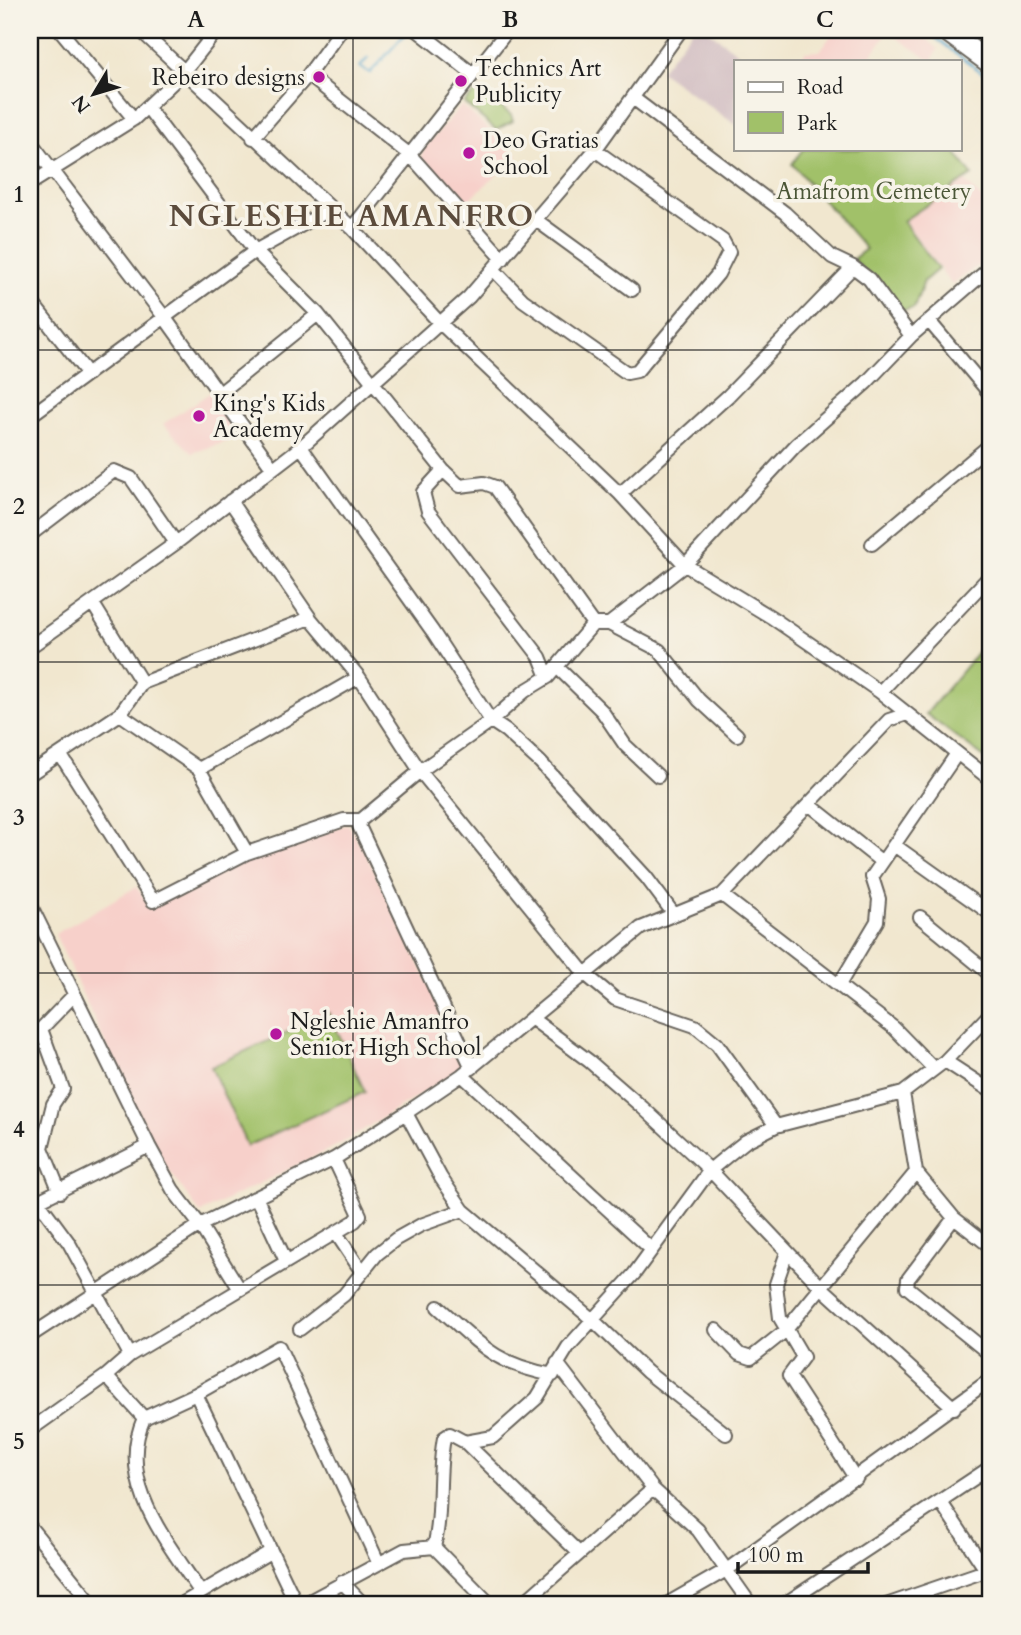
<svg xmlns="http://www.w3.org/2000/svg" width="1021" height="1635" viewBox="0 0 1021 1635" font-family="Cardo,serif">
<rect width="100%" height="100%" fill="#f7f3e8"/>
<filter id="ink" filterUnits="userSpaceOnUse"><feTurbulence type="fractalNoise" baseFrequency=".0143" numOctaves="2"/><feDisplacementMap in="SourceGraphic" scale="14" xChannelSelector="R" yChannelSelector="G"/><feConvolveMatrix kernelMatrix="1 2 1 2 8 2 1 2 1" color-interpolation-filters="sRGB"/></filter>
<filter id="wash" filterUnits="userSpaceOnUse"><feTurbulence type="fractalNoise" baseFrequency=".00686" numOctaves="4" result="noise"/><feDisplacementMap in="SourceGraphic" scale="28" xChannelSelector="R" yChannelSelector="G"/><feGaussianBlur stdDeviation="1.57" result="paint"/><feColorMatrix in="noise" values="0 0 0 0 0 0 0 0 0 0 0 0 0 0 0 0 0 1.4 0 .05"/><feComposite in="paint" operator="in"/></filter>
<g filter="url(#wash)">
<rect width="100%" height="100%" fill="#f1e7cf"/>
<!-- built -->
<path fill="#f7d0ca" d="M835,30h82l21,19 -6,12 -44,-29 -21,29h-66l4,-9 15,-1z
M462,105l56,51 -55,49 -42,-46 2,-10z
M965,181l26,28v47l-39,29 -48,-65z
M210,393l28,45 -46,15 -29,-29z
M348,824l18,30 102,211 -126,78 -142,70 -47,-65 -98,-214 81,-47 14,17 58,-33z"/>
<!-- industrial -->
<path fill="#d2bec2" d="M692,30h15l42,31h-13v64l-76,-54z"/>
<!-- green -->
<path fill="#a1c169" stroke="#5e6e42" stroke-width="2" d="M479,89l32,26 2,6 -17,9 -32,-27z
M803,149h150l19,26 -69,46 35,48 -14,12 -10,27 -13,3 -48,-52 13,-10 -74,-85z
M991,636v127l-65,-49z
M329,1013l36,79 -118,54 -36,-79z"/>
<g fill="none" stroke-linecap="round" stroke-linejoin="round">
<!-- stream -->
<path stroke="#52a5cd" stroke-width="2.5" d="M925,30l66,49
M368,58l-8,9 10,6 9,-10
M381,61l23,-26 -7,-5"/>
</g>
</g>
<g filter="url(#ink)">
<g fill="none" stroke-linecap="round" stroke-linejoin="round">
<defs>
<path id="minor" d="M60,30l74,89
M140,30l212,198 86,93 182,173 65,71 86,52 109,75 111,88
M417,30l56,44
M308,75l102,80 93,104
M633,98l152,115 47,44 21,10
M147,107l108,144 63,63 125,156 17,16 24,-3 11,4 98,137
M253,138l55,-63 33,-45
M30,141l135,177 107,149
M30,184l104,-65 50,-47 33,-42
M536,220l96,70
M352,228l156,-198
M493,269l30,31 104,73 10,-2 81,-97 11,-22 -6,-11 -128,-91
M30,300l58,74
M929,321l62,74
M220,393l98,-79
M30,416l225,-165 76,-42
M301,447l132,185 58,89 15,10 34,31 106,115 27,36
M443,470l-20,22 5,19 112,146 8,20
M620,494l108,-98 125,-129 16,12 42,57
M230,501l80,117 49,59 61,94 165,203 30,25 80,27 22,18 59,82
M30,535l84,-64 17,7 45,65
M872,544l119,-100
M93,604l49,79
M609,624l50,26 40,50 38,35
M30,647l146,-104 125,-96 168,-150 126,-147 86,-120
M558,668l44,43 23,34 33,31
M359,677l-160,92 48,84 97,-33h17
M880,692l111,-117
M120,714l79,55
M60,754l93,147 94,-48
M30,774l90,-60 22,-31 168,-65
M810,805l72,57
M894,845l97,69
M722,895l172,133 40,41
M30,904l119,242 24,44 27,35 39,63
M920,917l71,58
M839,985l38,-64 2,-22 -7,-22 84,-122
M531,1018l58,43 54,47 67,62 111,117 133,121
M945,1061l46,30
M472,1068l-113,-242 2,-6 59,-49 71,-50 34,-30 23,-14 45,-53h16l76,-59 111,-120 70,-62 45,-47 80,-69
M462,1075l189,174
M903,1093l13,79 38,46 37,29
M406,1113l35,65 22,32 131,111 53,51 79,62
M60,1192l-18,-44 11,-44 10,-15 -22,-60 33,-34
M257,1199l29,62
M38,1201l31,42 61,112
M30,1205l119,-59
M954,1218l-46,61 -1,8 84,68
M336,1233l26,39
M787,1252l-11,32 4,34 23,39 -14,19 67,103
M438,1307c43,38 56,57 115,68
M300,1329l44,-34 33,-41 19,-15 25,-14 42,-15
M716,1330l23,24 12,4 34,-27 131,-159
M30,1336l170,-111 134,-66 72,-46 56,-38 179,-147 81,-33 167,-175 18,-6
M557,1363l96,126 45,41 53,75
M106,1376l38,42 52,-24 83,-47 99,215
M196,1394l101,211
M144,1418c-29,64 23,123 57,175
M30,1430l76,-54 24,-21 225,-134 5,-6 -26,-56
M465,1442l28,-5 44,-39 31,-51 66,-73 76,-104 17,-14 19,-15 30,-15 127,-33 42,-32 46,-48
M30,1527l63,78
M434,1547c9,-36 3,-73 10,-109l6,-4 15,8 114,111
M986,1570l-46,-69 51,-34
M342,1582l22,23
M786,1603l154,-102
M180,1605l90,-53
M302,1605l102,-55 30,-3 57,58
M521,1605l132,-116
M665,1605l63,-36 263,-190
M886,1605l105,-36"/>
<path id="highway" d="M945,30l46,34"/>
</defs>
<!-- minor casing -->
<use href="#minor" stroke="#67635b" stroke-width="16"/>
<!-- highway casing -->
<use href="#highway" stroke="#67635b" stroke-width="23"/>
<!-- minor -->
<use href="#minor" stroke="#fff" stroke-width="12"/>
<!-- highway -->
<use href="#highway" stroke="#fff" stroke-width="19"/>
</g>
</g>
<!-- grid -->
<path fill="none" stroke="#1c1c1c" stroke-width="2" stroke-opacity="0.55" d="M353,30v1575M668,30v1575M30,350h961M30,662h961M30,973h961M30,1285h961"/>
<!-- markers -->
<g fill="#b5179e" stroke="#f7f3e8" stroke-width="2.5">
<circle cx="319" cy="77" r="7"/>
<circle cx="461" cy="81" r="7"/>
<circle cx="469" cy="153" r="7"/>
<circle cx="199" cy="416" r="7"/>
<circle cx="276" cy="1034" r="7"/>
</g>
<g text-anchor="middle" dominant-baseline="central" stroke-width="7" stroke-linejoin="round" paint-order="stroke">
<!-- poi labels -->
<g font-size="23" fill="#1c1c1c" stroke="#f7f3e8" text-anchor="start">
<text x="475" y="68">Technics Art<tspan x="475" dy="26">Publicity</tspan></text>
<text x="305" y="77" text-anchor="end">Rebeiro designs</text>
<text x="483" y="140">Deo Gratias<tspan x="483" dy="26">School</tspan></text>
<text x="213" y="403">King's Kids<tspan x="213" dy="26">Academy</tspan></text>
<text x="290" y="1021">Ngleshie Amanfro<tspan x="290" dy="26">Senior High School</tspan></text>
</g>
<!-- park labels -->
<g font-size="23" fill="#4b5637" stroke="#f7f3e8">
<text x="874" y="191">Amafrom Cemetery</text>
</g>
<!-- district labels -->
<g font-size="30" font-weight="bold" letter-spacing="2" fill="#5b4b3c" stroke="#f7f3e8">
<text x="352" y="216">NGLESHIE AMANFRO</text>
</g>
</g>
<!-- margin -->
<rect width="1021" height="1635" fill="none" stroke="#f7f3e8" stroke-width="77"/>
<!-- legend -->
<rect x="734" y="60" width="228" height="91" fill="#f7f3e8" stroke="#9f9d96" stroke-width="2"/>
<rect x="748" y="82" width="35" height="10" fill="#ffffff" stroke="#9f9d96" stroke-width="2"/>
<text x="797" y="94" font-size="21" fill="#1c1c1c">Road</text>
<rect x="748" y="112" width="35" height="21" fill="#a1c169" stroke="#9f9d96" stroke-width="2"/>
<text x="797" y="130" font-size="21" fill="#1c1c1c">Park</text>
<!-- north arrow -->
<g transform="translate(94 94) rotate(232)" stroke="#f7f3e8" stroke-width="5" paint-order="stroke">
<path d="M0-5L12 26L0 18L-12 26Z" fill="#1c1c1c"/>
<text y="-10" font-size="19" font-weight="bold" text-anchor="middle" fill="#1c1c1c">N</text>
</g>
<!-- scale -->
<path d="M738 1562v10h130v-10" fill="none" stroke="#1c1c1c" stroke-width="3.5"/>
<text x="748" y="1562" font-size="21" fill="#1c1c1c" stroke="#f7f3e8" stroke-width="5" paint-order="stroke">100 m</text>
<rect x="38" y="38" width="944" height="1558" fill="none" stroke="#1c1c1c" stroke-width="2.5"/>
<g font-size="23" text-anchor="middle" font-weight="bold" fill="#1c1c1c">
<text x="196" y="27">A</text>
<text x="510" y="27">B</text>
<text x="825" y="27">C</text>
<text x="19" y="202">1</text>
<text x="19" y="514">2</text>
<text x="19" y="825">3</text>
<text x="19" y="1137">4</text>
<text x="19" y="1449">5</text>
</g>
</svg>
